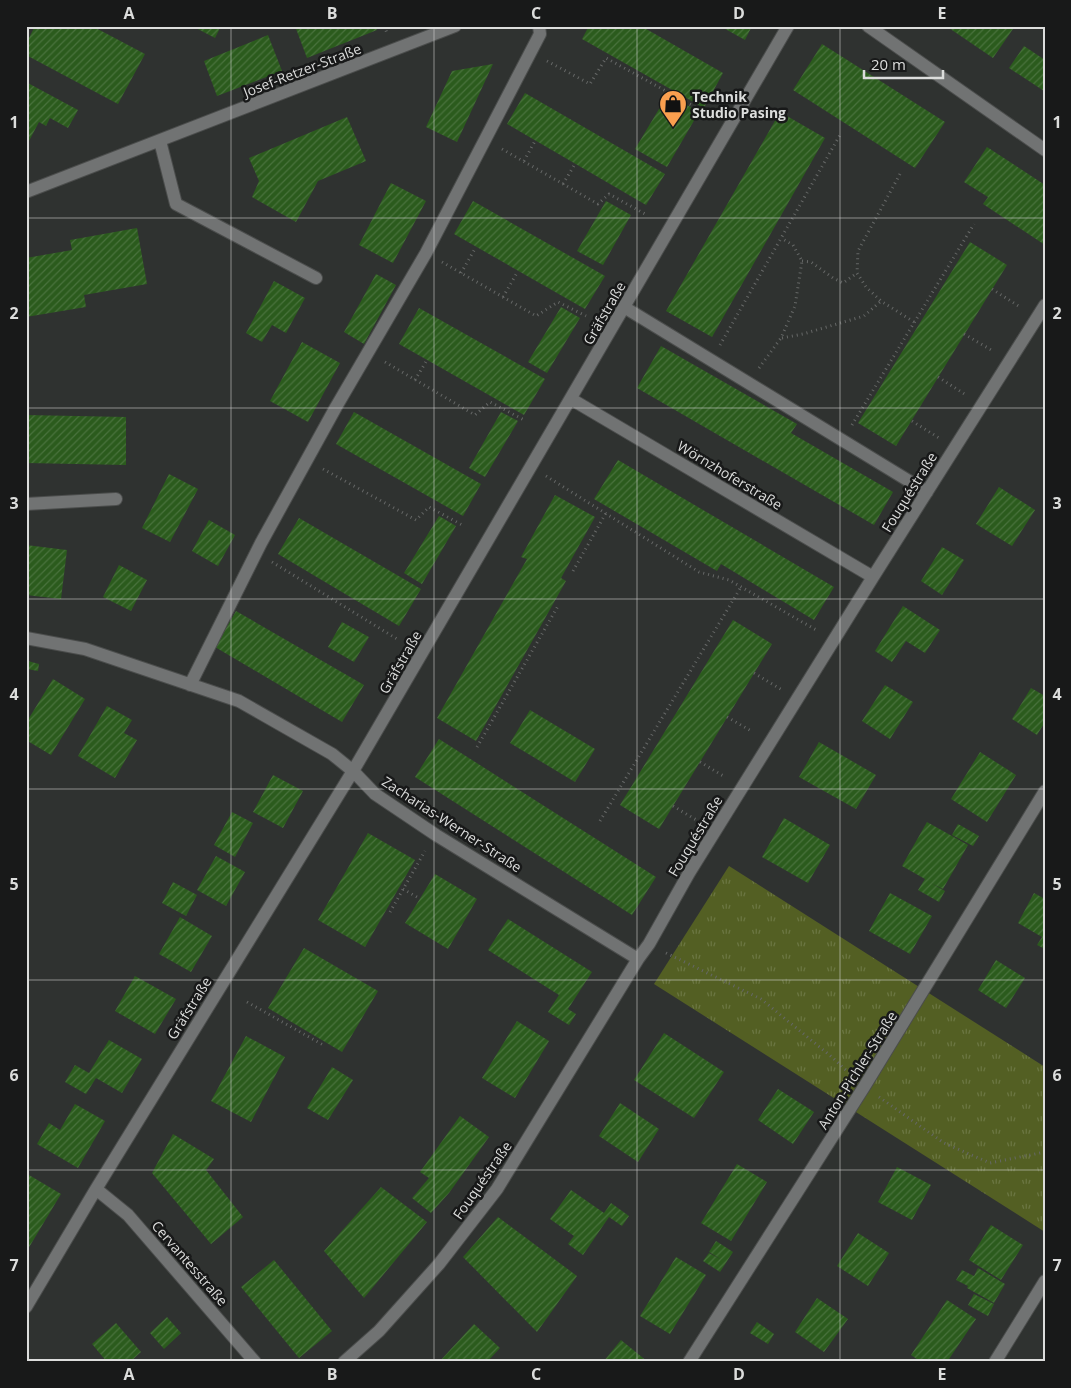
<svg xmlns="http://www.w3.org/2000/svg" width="1071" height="1388" viewBox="0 0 1071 1388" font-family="'Open Sans',sans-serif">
<defs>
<pattern id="park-tufts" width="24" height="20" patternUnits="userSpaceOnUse" patternTransform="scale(1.25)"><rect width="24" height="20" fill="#535f23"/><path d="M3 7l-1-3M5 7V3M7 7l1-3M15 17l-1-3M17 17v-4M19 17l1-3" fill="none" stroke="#6b7642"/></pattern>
<pattern id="building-hatch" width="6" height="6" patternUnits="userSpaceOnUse" patternTransform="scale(1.25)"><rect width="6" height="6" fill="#2b5b1d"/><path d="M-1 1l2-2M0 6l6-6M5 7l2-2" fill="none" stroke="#49723d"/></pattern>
</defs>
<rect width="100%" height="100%" fill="#2f3230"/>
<!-- park -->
<path fill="url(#park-tufts)" d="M729,866l316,201v165l-391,-248z"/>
<!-- building -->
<path fill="url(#building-hatch)" d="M35,26h57l53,28 -27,50 -92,-49v-11z
M192,26h29l-6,12z
M295,26h81l1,4 -70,28z
M589,26h52l82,47 -19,35 -122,-69z
M720,26h32l-7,14z
M946,26h69l-22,32z
M268,35l14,36 -65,25 -13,-35z
M822,44l123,78 -30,46 -122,-78z
M1024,46l21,14 -1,31 -35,-23z
M493,64l-36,78 -31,-15 26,-56z
M26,82l52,28 -10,18 -18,-10 -4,8 -7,-4 -10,19 -3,-2z
M525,93l140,81 -19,31 -139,-81z
M668,94l31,18 -32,55 -32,-18z
M780,112l45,26 -113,199 -46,-26z
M347,117l19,44 -48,20 -22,41 -44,-25 7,-16 -10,-23z
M987,147l58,38v60l-62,-41 5,-7 -24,-15z
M391,183l35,18 -33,62 -34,-18z
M473,201l132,75 -20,33 -131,-75z
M606,201l25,14 -28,50 -26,-14z
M137,228l10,56 -63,11 2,12 -60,10v-59l46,-8 -2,-10z
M970,242l37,23 -111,181 -38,-23z
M376,274l20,11 -32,59 -20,-12z
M274,281l31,17 -19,35 -14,-8 -10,17 -16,-9z
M561,307l19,11 -33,55 -19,-11z
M419,308l126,71 -21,36 -125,-71z
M302,342l38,21 -32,59 -38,-21z
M661,346l136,78 -6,9 102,59 -19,33 -237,-137z
M354,412l127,72 -18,32 -127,-72z
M501,412l17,9 -33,56 -16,-9z
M26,415l100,2v48l-100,-2z
M618,460l216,127 -20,33 -93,-56 -4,7 -123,-72z
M169,474l29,15 -28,53 -28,-14z
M999,487l36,23 -23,36 -36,-22z
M555,495l40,22 -34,61 5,3 -90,160 -39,-23 90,-159 -6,-2z
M439,516l17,10 -34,58 -18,-11z
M299,518l122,71 -22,37 -121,-72z
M209,520l26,15 -17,31 -26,-15z
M26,545l41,5 -6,49 -35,-4z
M942,547l22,13 -22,35 -21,-14z
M119,565l28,15 -16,31 -28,-14z
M903,606l37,24 -15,23 -19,-12 -14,21 -17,-11z
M236,611l128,74 -22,37 -127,-75z
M733,620l39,24 -113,185 -39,-24z
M342,622l27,15 -15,25 -26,-15z
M28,661l11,3 -1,7 -11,-2z
M53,679l32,20 -34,56 -25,-15v-17z
M885,685l28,17 -23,37 -28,-18z
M1031,688l14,8v26l-8,13 -25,-16z
M107,706l25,14 -8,13 13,7 -22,38 -37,-22z
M530,710l65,39 -20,33 -65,-39z
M439,739l217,138 -24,38 -217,-138z
M819,742l57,33 -20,34 -57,-32z
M980,752l36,23 -29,47 -36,-23z
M273,775l30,16 -20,37 -30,-16z
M232,812l21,11 -18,34 -21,-12z
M784,818l46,27 -22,38 -46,-26z
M927,822l41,23 -25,44 -12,-6 14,8 -6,11 -21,-12 7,-11 -23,-13z
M958,824l21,12 -6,10 -21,-11z
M368,833l47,27 -50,87 -47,-27z
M216,856l29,16 -19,34 -29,-16z
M435,874l42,25 -29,50 -43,-26z
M173,882l24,13 -11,21 -24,-13z
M890,893l42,23 -22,38 -41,-23z
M1034,893l11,6v50l-8,-4 5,-8 -24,-14z
M180,917l32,19 -21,36 -32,-18z
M508,919l84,53 -24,37 8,5 -7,11 -21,-13 11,-17 -71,-45z
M304,948l74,43 -36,61 -74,-44z
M996,960l29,18 -19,30 -28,-18z
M135,976l41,23 -21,35 -40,-23z
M517,1021l32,20 -34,57 -33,-20z
M664,1033l60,39 -30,46 -60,-38z
M246,1036l39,21 -34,65 -40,-21z
M109,1040l33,19 -20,34 -26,-15 -10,16 -21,-12 10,-17 14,8z
M332,1067l21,13 -25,40 -21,-12z
M778,1089l36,23 -21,32 -35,-24z
M620,1103l39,26 -21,33 -39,-26z
M75,1104l30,17 -27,47 -41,-24 12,-21 11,7z
M460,1116l29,21 -40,56 -18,20 -19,-15 17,-20 -9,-6z
M173,1134l41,25 -8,11 37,47 -32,27 -59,-71z
M737,1164l30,18 -36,59 -30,-18z
M897,1167l34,18 -19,35 -34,-18z
M29,1175l32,19 -33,55 -2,-1v-68z
M381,1187l46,35 -63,76 -40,-47z
M571,1190l33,23 7,-10 18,13 -7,10 -13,-9 -26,38 -15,-11 6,-8 -24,-17z
M498,1217l79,59 -40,56 -74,-75z
M991,1225l32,20 -22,35 -32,-20z
M858,1233l31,20 -21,33 -31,-20z
M716,1241l17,11 -13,20 -17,-11 6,-8 13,7 -13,-8z
M676,1257l30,18 -36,59 -30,-18z
M274,1260l58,71 -33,27 -58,-71z
M978,1268l27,16 -11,19 -27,-15 1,-2 -12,-6 6,-10 12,6z
M974,1294l20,10 -6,12 -20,-11z
M817,1298l31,21 -24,33 -29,-20z
M947,1300l29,19 -29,43h-26l-10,-7z
M167,1317l14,16 -17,16 -14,-16z
M757,1322l17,12 -6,10 -18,-11z
M116,1323l25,29 -11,10h-23l-15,-18z
M474,1324l26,24 -13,14h-48z
M621,1340l27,22h-45z"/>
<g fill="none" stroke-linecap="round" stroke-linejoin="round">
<defs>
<path id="minor" d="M868,26l177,124
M160,141l16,63 140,74
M26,192l429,-166
M624,307l303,185
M571,399l302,178
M26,504l90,-5
M26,638l59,11 154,52 93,53 21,17 22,23 61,41 202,124
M190,685l71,-142 75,-136 90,-154 114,-219 -1,-8
M96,1189l32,26 127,147
M26,1307l70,-118 257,-418 435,-745
M344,1362l35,-31 60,-67 58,-75 141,-230 11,-15 40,-71 184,-296 172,-272
M689,1362l175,-275 181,-296
M995,1362l50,-81"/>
</defs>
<!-- minor casing -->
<use href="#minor" stroke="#4b4d4c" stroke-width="14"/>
<!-- path -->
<path stroke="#666867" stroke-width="3" stroke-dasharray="1 4" stroke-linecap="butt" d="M384,26l3,7
M547,61l43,23 16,-26 98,54
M502,149l96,55 11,-10 36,20
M524,161l11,-20
M900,174l-42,77 -1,22 9,14 15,14 33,21
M563,184l12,-20
M802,261l9,1 22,16 10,5 14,-10
M442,262l94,54 22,-14 28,14
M461,273l15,-26
M992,289l28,18
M503,297l15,-26
M964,334l29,17
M782,338l21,-4 61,-18 17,-15
M720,345l120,-210
M385,362l90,53 15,-13 36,19
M759,368l22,-30 14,-32 7,-45 -9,-16 -12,-7
M938,377l28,18
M415,380l12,-20
M912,421l27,17
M852,425l122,-201
M323,469l93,51 13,-13 35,19
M546,476l153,96 30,8 89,51
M272,562l125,77
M573,571l33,-58
M754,673l28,17
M727,717l26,15
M477,747l81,-141
M700,762l25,15
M673,806l25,15
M600,821l141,-234
M403,889l14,8
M390,912l35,-61
M666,953l95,46 72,59 16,15
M247,1002l78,44
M879,1097l65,46 46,20 55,-11"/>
<!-- minor -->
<use href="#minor" stroke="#717373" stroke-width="12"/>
</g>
<!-- grid -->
<path fill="none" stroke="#dcdddc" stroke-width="1" stroke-opacity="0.55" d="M231,26v1336M434,26v1336M637,26v1336M840,26v1336M26,218h1019M26,408h1019M26,599h1019M26,789h1019M26,980h1019M26,1170h1019"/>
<!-- icons -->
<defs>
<symbol id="shop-pin" viewBox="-11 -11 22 30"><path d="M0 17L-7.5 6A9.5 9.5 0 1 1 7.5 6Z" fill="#fa9f4f" stroke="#181919"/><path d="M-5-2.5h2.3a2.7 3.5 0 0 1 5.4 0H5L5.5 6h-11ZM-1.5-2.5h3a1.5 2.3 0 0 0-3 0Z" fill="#111"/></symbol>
</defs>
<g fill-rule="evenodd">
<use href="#shop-pin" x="657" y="88" width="32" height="43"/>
</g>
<g text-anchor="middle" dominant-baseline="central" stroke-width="5" stroke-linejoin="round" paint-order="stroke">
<!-- street labels -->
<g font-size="14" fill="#dcdddc" stroke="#181919">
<text transform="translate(302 70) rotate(-21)">Josef-Retzer-Straße</text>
<text transform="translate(604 313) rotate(-60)">Gräfstraße</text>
<text transform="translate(730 475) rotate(31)">Wörnzhoferstraße</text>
<text transform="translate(909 492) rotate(-58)">Fouquéstraße</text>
<text transform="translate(400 662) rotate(-60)">Gräfstraße</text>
<text transform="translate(452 824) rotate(33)">Zacharias-Werner-Straße</text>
<text transform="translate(695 836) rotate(-59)">Fouquéstraße</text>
<text transform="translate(189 1008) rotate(-58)">Gräfstraße</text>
<text transform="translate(857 1070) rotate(-58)">Anton-Pichler-Straße</text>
<text transform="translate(482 1180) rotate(-55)">Fouquéstraße</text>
<text transform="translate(190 1263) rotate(49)">Cervantesstraße</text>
</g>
<!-- poi labels -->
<g font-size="14" font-weight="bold" fill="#dcdddc" stroke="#181919" text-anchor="start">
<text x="692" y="96">Technik<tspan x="692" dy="16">Studio Pasing</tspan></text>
</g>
</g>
<!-- border -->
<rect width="1071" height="1388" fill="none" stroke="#181919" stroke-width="55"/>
<!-- scale -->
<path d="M864 70v8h79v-8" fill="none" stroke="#dcdddc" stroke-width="2.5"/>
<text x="871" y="70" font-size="15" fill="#dcdddc" stroke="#181919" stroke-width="4" paint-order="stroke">20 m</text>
<rect x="28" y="28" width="1016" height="1332" fill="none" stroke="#dcdddc" stroke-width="2"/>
<g font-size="16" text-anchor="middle" font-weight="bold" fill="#dcdddc">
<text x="129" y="19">A</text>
<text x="332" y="19">B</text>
<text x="536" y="19">C</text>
<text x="739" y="19">D</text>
<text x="942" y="19">E</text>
<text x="14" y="128">1</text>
<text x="1057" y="128">1</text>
<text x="14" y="319">2</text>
<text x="1057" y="319">2</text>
<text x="14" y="509">3</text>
<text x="1057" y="509">3</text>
<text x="14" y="700">4</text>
<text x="1057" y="700">4</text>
<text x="14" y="890">5</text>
<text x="1057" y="890">5</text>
<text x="14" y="1081">6</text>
<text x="1057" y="1081">6</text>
<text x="14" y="1271">7</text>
<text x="1057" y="1271">7</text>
<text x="129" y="1380">A</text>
<text x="332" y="1380">B</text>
<text x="536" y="1380">C</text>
<text x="739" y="1380">D</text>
<text x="942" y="1380">E</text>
</g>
</svg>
